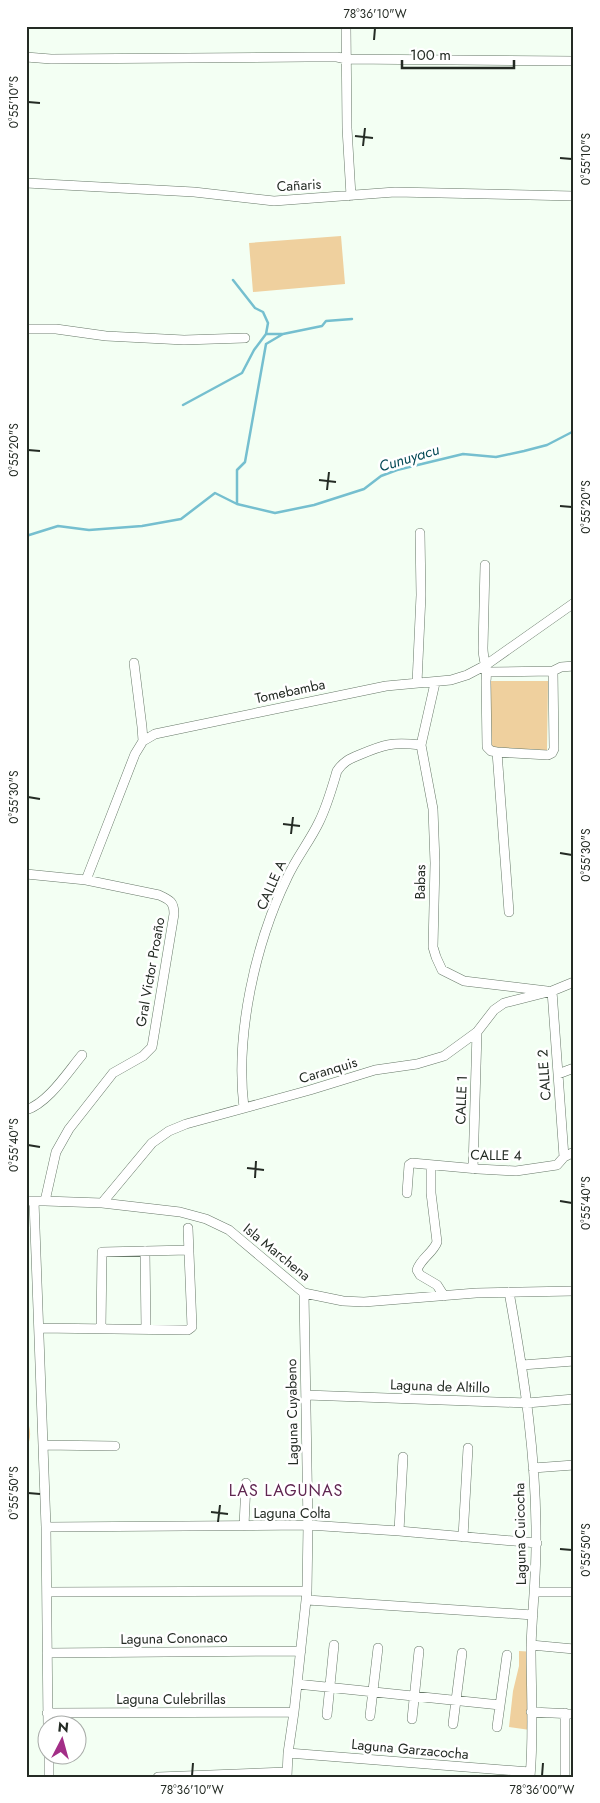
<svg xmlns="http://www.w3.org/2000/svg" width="600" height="1803" viewBox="0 0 600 1803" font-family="Jost,sans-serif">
<rect width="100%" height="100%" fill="#f3fff3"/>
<!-- green -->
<path fill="#efd09e" d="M341,236l4,48 -92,8 -4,-49z
M486,681h62l-1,69 -59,-2z
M26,1417c5,12 6,21 0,32z
M519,1651l16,1 -5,78 -21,-3 4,-36 6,-25z"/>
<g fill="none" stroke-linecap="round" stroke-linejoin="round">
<!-- stream -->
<path stroke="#75bfcf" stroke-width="2.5" d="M233,280l22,28 8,4 5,11 -2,11h16
M183,405l59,-32 12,-23 12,-16
M237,504v-34l8,-8 21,-118 17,-10 39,-8 4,-5 26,-2
M26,536l32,-10 31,4 53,-4 39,-7 34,-26 22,11 38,9 39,-8 50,-16 17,-13 16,-6 66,-16 33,3 28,-6 23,-6 27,-14"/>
<defs>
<path id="minor" d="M346,26l1,102 4,68
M26,57l25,2 256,-2h30l9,2 228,2
M26,183l168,9 80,9 121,-9 179,4
M26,329h30l50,7 78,4 61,-2
M485,565l-2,83c0,12 5,21 3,33l1,66 4,4 6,1 51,3 4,-2 2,-4 -1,-78 -65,1
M134,663l8,64 1,14
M553,671l8,-4 13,-1
M417,683l4,-88 -1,-62
M435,683l-14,62 12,64 2,54 -2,84 3,10 6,13 22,11 83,10
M497,752l12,160
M26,874l60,6 73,15c11,5 15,7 15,19l-22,133 -9,9 -30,17 -44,56 -13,23 -11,49
M86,880l49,-126 8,-13 12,-7 231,-48 65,-6 16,-5 19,-10 88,-62
M552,991l12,166
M558,1074l16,-6
M244,1108c-9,-73 11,-164 43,-230 9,-20 23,-37 32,-56 8,-16 13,-34 18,-51 6,-9 12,-12 22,-16 26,-11 33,-13 62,-10
M26,1110c22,-7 41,-37 56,-55
M431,1165v28l6,49c-4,11 -16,16 -20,28l3,5 17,10 7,11
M473,1169l4,-137
M407,1193l2,-28 3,-2 66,6 38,2 41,-6 7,-8 10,-5
M26,1201h19l57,2 78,9 26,7 23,11 75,63 39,8 21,1 112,-9 98,-2
M34,1201l12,326 2,199
M102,1203l50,-60 17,-12 17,-7 124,-34 65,-20 42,-6 27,-8 33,-24 17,-22 10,-7 48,-12 22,-9
M145,1251l1,78
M509,1292c15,83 28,168 27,253 0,34 -4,68 -5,103 0,42 3,86 -1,129
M39,1328l149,2 4,-3 -4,-99
M101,1329l1,-77 87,-2
M522,1365l52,-4
M306,1395l221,8 47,-4
M43,1445l72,1
M533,1468l41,-3
M244,1526l2,-43
M46,1527l262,-2 91,6 138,12
M399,1531l4,-74
M463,1537l5,-89
M47,1592l260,-1
M535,1592h39
M307,1600l226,15
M531,1645l43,4
M47,1653l254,-2
M297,1684l203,21
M531,1712l43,2
M47,1713l247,-1
M565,1713v64
M327,1715l7,-70
M370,1716l8,-68
M412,1719l7,-68
M453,1724l9,-71
M497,1727l10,-72
M288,1753l242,19
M49,1756v21
M158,1777l129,-5
M287,1777l1,-24 6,-41 13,-121 1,-66 -4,-232"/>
</defs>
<!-- minor casing -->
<use href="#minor" stroke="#677868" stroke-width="10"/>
<!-- minor -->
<use href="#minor" stroke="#fff" stroke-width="9"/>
</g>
<!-- ticks -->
<path fill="none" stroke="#242b24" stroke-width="2" d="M374,40l1,-12M28,102l12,1M355,136l18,2M363,146l2,-18M560,158l12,1M28,450l12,1M319,480l17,2M327,490l2,-18M560,506l12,1M28,797l12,2M283,824l17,2M291,834l2,-17M560,853l12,2M28,1145l12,2M247,1168l17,2M255,1178l1,-17M560,1201l12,2M28,1493l12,1M211,1512l17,2M218,1522l2,-17M560,1549l12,1M192,1776l1,-13M542,1776l1,-13"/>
<g text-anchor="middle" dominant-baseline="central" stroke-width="5" stroke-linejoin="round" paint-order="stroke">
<!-- street labels -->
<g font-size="14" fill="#242b24" stroke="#fff">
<text transform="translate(299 185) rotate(-3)">Cañaris</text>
<text transform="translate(290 691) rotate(-12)">Tomebamba</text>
<text transform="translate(420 882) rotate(-89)">Babas</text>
<text transform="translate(271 885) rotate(-66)">CALLE A</text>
<text transform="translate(150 972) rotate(-80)">Gral Victor Proaño</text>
<text transform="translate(328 1070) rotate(-17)">Caranquis</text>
<text transform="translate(544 1075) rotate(-94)">CALLE 2</text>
<text transform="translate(461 1100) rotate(-88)">CALLE 1</text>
<text transform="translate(496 1155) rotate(1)">CALLE 4</text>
<text transform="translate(277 1252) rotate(39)">Isla Marchena</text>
<text transform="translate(440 1386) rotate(2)">Laguna de Altillo</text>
<text transform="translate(292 1412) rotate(-91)">Laguna Cuyabeno</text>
<text x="292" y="1513">Laguna Colta</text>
<text transform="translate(520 1534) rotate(-91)">Laguna Cuicocha</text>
<text transform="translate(174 1638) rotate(-1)">Laguna Cononaco</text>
<text x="171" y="1699">Laguna Culebrillas</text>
<text transform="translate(410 1749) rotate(5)">Laguna Garzacocha</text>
</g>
<!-- water labels -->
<g font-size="15" font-style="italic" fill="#064b57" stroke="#fff">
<text transform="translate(409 458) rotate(-17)">Cunuyacu</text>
</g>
<!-- quarter labels -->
<g font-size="16" letter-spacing="1" fill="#602751" stroke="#fff">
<text x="286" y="1490">LAS LAGUNAS</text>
</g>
</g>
<!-- border -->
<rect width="600" height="1803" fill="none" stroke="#ffffff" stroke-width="55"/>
<!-- north arrow -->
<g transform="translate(62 1740) rotate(6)"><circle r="24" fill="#ffffff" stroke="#a7aaa7"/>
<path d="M0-4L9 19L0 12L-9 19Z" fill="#a32e87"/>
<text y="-8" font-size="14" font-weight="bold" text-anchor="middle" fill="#242b24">N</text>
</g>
<!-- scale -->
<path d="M402 60v8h112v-8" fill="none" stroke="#242b24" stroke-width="2.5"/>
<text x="410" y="60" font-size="15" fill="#242b24" stroke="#ffffff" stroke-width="4" paint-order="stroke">100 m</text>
<rect x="28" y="28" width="544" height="1748" fill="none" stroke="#242b24" stroke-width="2"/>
<g font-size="12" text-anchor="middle" fill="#242b24">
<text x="375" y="18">78°36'10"W</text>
<text transform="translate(14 102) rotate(-90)" y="4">0°55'10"S</text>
<text transform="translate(586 159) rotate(-90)" y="4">0°55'10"S</text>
<text transform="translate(14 450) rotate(-90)" y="4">0°55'20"S</text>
<text transform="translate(586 507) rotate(-90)" y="4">0°55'20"S</text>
<text transform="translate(14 797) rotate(-90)" y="4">0°55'30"S</text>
<text transform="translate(586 855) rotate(-90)" y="4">0°55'30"S</text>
<text transform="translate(14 1145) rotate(-90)" y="4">0°55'40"S</text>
<text transform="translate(586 1203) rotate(-90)" y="4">0°55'40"S</text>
<text transform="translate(14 1493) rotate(-90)" y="4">0°55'50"S</text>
<text transform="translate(586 1550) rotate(-90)" y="4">0°55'50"S</text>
<text x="192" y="1794">78°36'10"W</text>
<text x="542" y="1794">78°36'00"W</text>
</g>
</svg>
